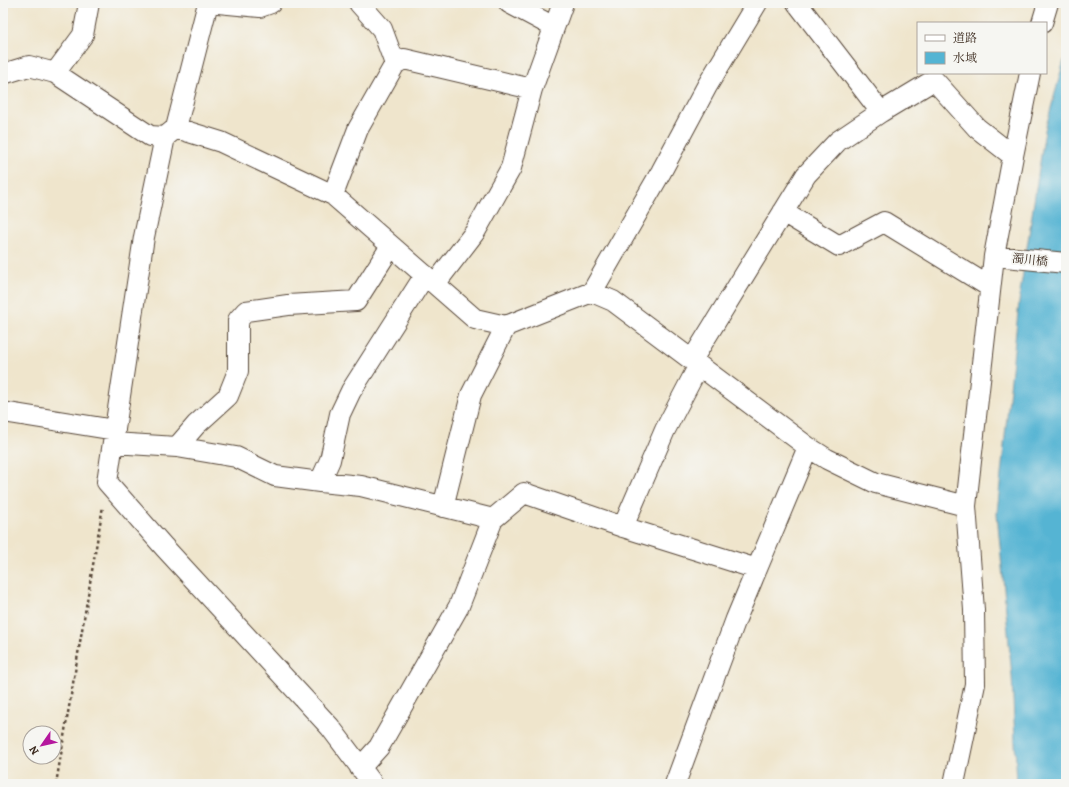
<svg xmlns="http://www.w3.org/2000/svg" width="1069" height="787" viewBox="0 0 1069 787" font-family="Alegreya,'Noto Serif JP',serif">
<rect width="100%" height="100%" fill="#f6f6f2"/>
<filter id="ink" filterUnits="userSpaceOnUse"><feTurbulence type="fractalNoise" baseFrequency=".025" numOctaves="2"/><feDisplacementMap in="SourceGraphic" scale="8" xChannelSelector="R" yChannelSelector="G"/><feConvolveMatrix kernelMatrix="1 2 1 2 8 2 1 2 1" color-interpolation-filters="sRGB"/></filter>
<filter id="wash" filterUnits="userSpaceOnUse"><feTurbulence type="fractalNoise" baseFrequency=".012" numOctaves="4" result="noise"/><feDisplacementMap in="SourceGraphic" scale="16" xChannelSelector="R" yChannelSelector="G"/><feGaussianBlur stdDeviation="0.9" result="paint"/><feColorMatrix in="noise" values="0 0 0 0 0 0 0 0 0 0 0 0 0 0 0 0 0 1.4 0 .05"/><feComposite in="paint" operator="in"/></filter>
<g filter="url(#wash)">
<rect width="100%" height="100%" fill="#efe5cc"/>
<!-- water -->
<path fill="#54b4d3" stroke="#486f78" d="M1066,53v731h-49l-5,-108 -15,-163 23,-220 25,-163z"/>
</g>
<g filter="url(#ink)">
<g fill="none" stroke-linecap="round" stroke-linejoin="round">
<defs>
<path id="street" d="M218,3l42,4 11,-4
M359,3l23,26 13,35
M509,3l45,24
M797,3l84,109
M1042,23l6,-20
M55,73l28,-38 6,-32
M3,74l26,-8 26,7 95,63 15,1 11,-9 45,14 112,53 142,124 31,7 86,-34 21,9 195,146 19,12 49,24 90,23
M176,128l32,-125
M165,137l-21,100 -37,245 57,65 166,180 43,57
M333,195l25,-66 37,-65 9,-5 128,30
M783,212l56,34 45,-24 106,65
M994,256l72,7
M435,284l40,-52 36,-64 21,-79 31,-86
M592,292l69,-120 46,-86 50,-83
M692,360l114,-185 32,-34 43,-29 53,-32 43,48 36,28
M3,412l112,18
M113,443l64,4 59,10 39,19 45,6 41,4 132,33
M177,447l19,-22 32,-29 10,-25v-51l8,-9 42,-6 68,-4 35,-55
M320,482l10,-22 10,-46 11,-23 74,-116
M443,507l28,-112 35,-69
M623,527l42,-97 34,-65
M360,768l19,-21 80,-141 34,-87 31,-26 99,34 134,42
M675,784l61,-165 72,-172
M954,784l21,-100 -1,-74 -8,-104 28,-250 19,-100 17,-83"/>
</defs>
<!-- street casing -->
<use href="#street" stroke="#564638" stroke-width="22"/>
<!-- path -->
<path stroke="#564638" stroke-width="2.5" stroke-dasharray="3 3" stroke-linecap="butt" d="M56,784l47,-278"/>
<!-- street -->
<use href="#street" stroke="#fff" stroke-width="20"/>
</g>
</g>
<g text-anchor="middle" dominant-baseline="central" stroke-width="4" stroke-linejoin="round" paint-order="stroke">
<!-- street labels -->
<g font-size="12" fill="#3b2a1e" stroke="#f6f6f2">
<text transform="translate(1030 260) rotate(6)">濁川橋</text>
</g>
</g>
<!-- margin -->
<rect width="1069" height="787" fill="none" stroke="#f6f6f2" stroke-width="16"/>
<!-- legend -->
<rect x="917" y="22" width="130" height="52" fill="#f6f6f2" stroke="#aba49d"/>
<rect x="925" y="35" width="20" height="6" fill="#ffffff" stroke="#aba49d"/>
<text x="953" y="42" font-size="12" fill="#3b2a1e">道路</text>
<rect x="925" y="52" width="20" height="12" fill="#54b4d3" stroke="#aba49d"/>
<text x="953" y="62" font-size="12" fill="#3b2a1e">水域</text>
<!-- north arrow -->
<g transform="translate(42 745) rotate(236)"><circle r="19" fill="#f6f6f2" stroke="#aba49d"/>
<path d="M0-3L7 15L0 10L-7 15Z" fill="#b5179e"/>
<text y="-6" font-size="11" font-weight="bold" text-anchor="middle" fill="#3b2a1e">N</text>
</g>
</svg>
